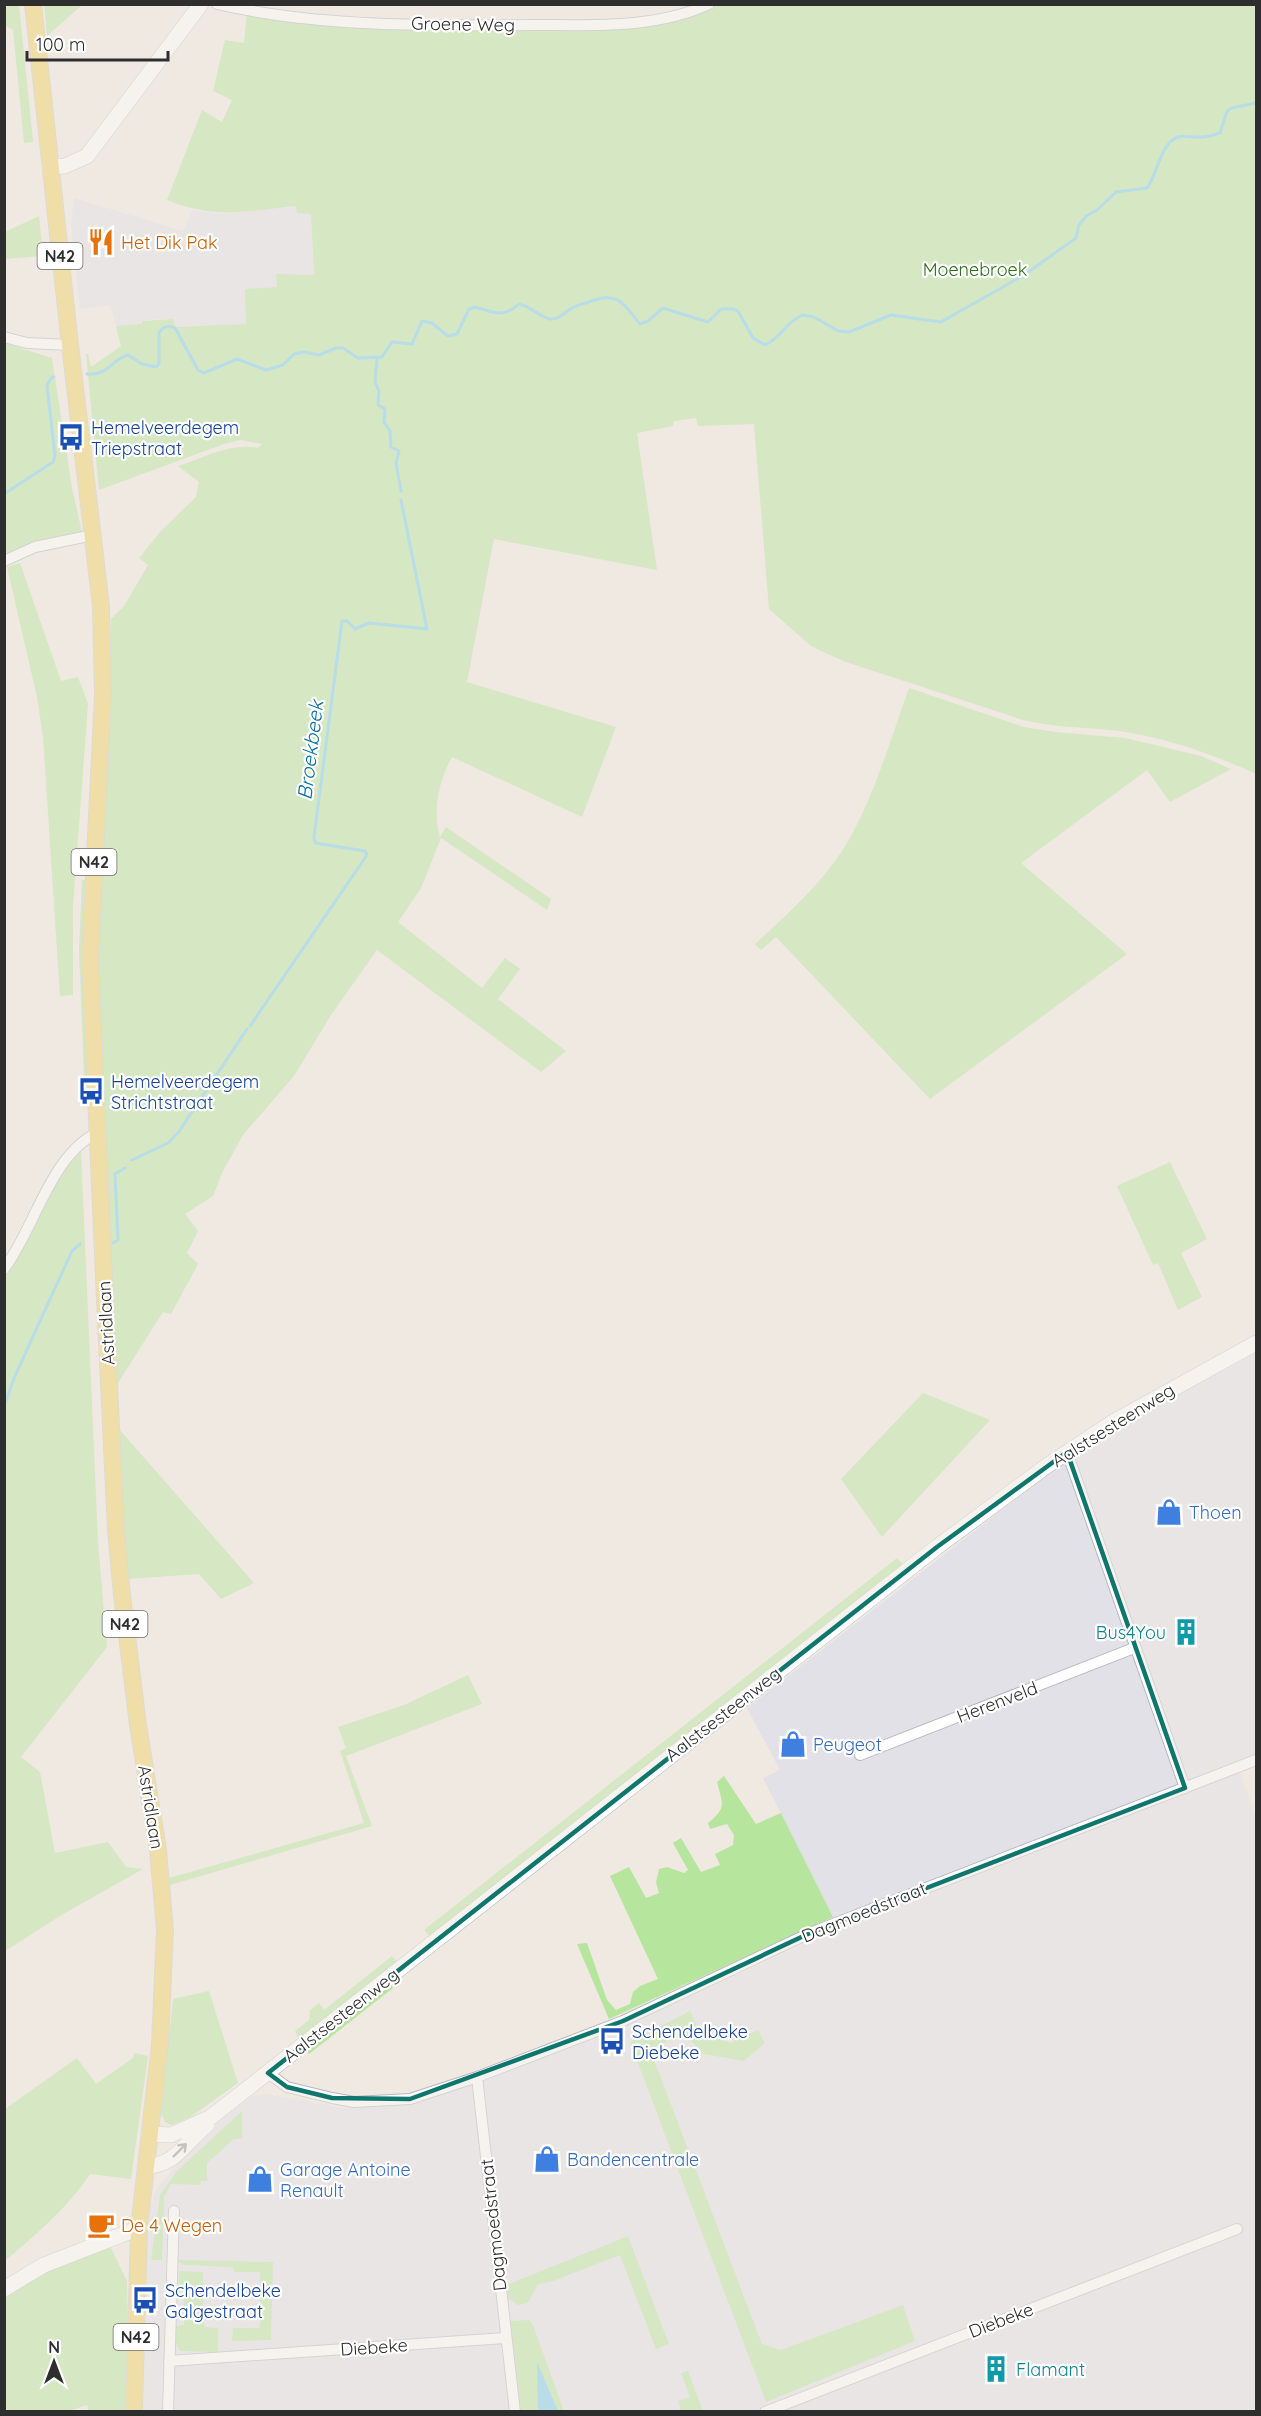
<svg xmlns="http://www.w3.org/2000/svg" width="1261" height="2416" viewBox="0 0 1261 2416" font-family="Quicksand,sans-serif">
<rect width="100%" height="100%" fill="#efe9e1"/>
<!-- industrial -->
<path fill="#e3e1e8" d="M74,198l109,33 9,-21 31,4 73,-8 15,8 3,62 -38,-2 1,13 -30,37 -72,3 -7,-9 -25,3v3l-27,2 -6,-21 -30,4 -9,-84z
M1256,1353v405l-423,159 -70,-139 17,-8 -33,-62 307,-239 58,-39z
M1240,1772l16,46v593l-1113,1 4,-161 3,-42 6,-19 40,-48 44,-41 9,-5 16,-2 80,14 63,-4 46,-13 172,-65 217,-100 90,-37z"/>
<!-- green -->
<path fill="#b6e59e" d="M715,4l541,1v769c-44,-20 -88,-36 -137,-43 -32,-4 -64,-3 -96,-11l-177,-58 -23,-10 -12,-6 -42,-37 -15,-185 -56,2 -2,-8 -22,3 -1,5 -36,7 20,137 -163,-31 -27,143 149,45 -34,90 -130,-60c-13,23 -20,54 -12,80l6,-10 105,72 -4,11 -106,-72 -20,50 -23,34 84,66 23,-30 15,11 -22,30 68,52 -25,21 -164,-122 -46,65 -37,61 -51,59 -20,36 -10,25 -28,18 13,17 -11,22 11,11 -27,50 -8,-2 -47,74 -13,-265 -5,-177 13,-325 13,-13 24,-41 -9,-7 21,-26 36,-35 3,-15 -21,-16c25,-8 53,-24 80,-18l4,-4 -22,-4 -16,4 -125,46 -13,-136h2l3,13 30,-21 -5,-20 26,-2 1,-3 30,-2 2,8 71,-3 -1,-35 32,-2 -1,-13 38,1 -3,-61 -14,-1 -1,-7c-51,5 -79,14 -129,-6l35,-90 20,12 10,-22 -19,-9 12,-51 19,3 3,-30 330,15z
M4,5h15l14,137 -9,1 -11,-113 -8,-5z
M44,5v-1l38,1 -35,31z
M39,216l4,40 -38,3v-27z
M4,343l48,15 20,130 10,44 -78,25z
M20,563l41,118 17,-4 10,27 -15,202v89l-13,1 -17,-259 -6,-40 -30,-130z
M909,688l115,39 31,5 70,6 76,18 30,13 -61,33 -23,-32 -126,93 106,91 -197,145 -154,-162 -15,13 -6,-6c35,-32 71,-64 95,-106 26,-47 41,-100 59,-150z
M82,880h6l5,224 -8,-1 -6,-153z
M79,1150l2,2 1,22 16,368 9,105 -86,110 19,15 15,81 53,-11 18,25 17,2 -78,44 -60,38v-674l10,-15 42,-79z
M1170,1162l37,77 -26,14 21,44 -24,13 -20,-47 -5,2 -36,-79z
M923,1393l67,27 -108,117 -41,-58z
M119,1429l135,154 -33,16 -22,-25 -72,5z
M897,1558l6,7 -472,373 -7,-8z
M468,1675l14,29 -136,52 26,70 -202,59 -1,-7 195,-55 -24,-72 6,-3 -8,-21 66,-22z
M724,1776l32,48 25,-11 52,104 -224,102 -32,-75 10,-1 20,57 9,10 14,-6 3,-12 7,-6 18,-7 -48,-103 19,-9 17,31 13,-5 -3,-11 3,-13 8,-2 17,6 4,-3 -15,-27 8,-5 20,34 19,-7 -5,-11 18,-9 1,-10 -7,-11 -17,5 -2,-6c20,-16 14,-20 9,-41z
M392,1956l7,8 -15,12 9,12 -84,66 -5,-6 -9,-17 14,-11 1,-10 9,-7 5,7z
M209,1991l29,92 -49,35 -18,7 -6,-3 -4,-8 12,-115z
M690,2011l8,17 32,15 28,-13 7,13 -21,18 -40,-7 -20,-20 -34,15 112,295 19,6 122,-45 12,36 -149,61 -136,-360z
M134,2053l14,3 -17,123 -41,-5c-23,35 -54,60 -85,87v-152l72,-51 19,26 37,-26z
M242,2111v28h-8l-27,24v18h-6l-1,4 -29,-1 -7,13 -2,63h-11l9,-65 17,-24z
M628,2236l41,108 -13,5 -36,-94 -67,26 -15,3 -10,19 -10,2 -10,-7 -1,-13 2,-1z
M109,2244l18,37 1,53 -9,-1 -2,5 10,1v72h-38l-2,-6 -18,6 -64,1v-117l16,-13z
M175,2260l98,2 -2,78 -39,1 1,-13h27v-56h-26l-1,-5 -49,-2z
M179,2271l24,1v20h-24z
M184,2295l19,1 1,31 14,1v24l-38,-1 -5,-9 1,-16 8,-1z
M529,2320l4,5 31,86h-43l-10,-90z
M688,2371l15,40h-22l-3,-10 12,-4 -9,-24z"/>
<!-- water -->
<path fill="#75cff0" d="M537,2362l21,49h-20z"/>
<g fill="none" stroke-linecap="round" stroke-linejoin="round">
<!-- stream -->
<path stroke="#75cff0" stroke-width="3" d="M377,359l-2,23 4,9 -1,14 7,4 -1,13 6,9 1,16 8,4 -3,12 5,28
M87,374c22,2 23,-14 41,-19l14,9 14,3 3,-3v-31c4,-7 9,-8 16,-5l23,42 6,3 33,-14 29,11 17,-5 11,-11 10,-2 15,3 17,-7h7l15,10 24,-1 10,-15 20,2 10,-23 10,2 16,13 9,-2 12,-25 6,-2c19,5 27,12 44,-3 12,2 24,16 33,15 9,0 13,-8 20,-11 7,-4 15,-5 23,-8 26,-8 30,7 45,24l8,-3 15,-13 45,14 13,-13h13l4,2 15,27 12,7c16,-7 21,-23 37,-30l12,2 24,14 11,1 42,-17 50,7 83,-47 52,-37 3,-13 7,-9 11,-6 19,-18 31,-4c10,-12 13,-45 31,-51 7,-2 17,1 24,0 6,0 12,-2 18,-4l7,-22 5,-3 24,-5
M4,494l49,-32 2,-6 -8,-71 5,-8h2
M250,1026l117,-171 -2,-4 -50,-8 -1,-6 28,-216h5l8,8 14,-6 58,6 -26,-129
M132,1160l36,-17 10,-10 69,-104
M113,1243l5,-3 -3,-66 10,-6
M4,1406l11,-30 57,-125 8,-7"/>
<defs>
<path id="street" d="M217,4c100,23 214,22 317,21 57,0 122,4 175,-21
M4,337l23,6 43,2
M4,561l31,-14 58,-12
M4,1269c31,-41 47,-116 95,-137
M1067,1452l118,336
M860,1755l274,-107
M268,2073l19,14 45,11 22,4 56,-3 67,-22 146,-56 187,-88 446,-173
M477,2077l38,335
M169,2361l336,-23
M168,2412l6,-201
M765,2412l472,-183"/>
<path id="secondary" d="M50,167l15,-1 22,-10 114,-152
M149,2134l22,1 40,-18 726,-570 111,-82 65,-43 143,-79
M146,2166c30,0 39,-24 61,-41
M4,2289l40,-24 95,-37"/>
<path id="primary" d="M33,4l37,341 31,261 2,88 -13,265 15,341 11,231 6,64 16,130 20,125 7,80 -5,114 -21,184 -5,184"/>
</defs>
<!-- street casing -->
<use href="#street" stroke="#b4b7c1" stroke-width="12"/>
<!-- secondary casing -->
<use href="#secondary" stroke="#b4b7c1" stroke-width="16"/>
<!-- primary casing -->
<use href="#primary" stroke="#c9c9c9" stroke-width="18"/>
<!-- street -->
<use href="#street" stroke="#fff" stroke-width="10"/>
<!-- secondary -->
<use href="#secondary" stroke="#fff" stroke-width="15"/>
<!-- primary -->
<use href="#primary" stroke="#f2d163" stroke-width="16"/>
</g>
<!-- one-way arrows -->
<defs><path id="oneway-shaft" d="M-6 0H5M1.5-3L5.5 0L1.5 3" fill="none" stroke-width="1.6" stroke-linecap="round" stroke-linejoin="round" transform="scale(1.5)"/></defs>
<use stroke="#969696" href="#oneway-shaft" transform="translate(180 2150) rotate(-45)"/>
<!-- marked area -->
<path d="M0 0H1261V2416H0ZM1067,1452l118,336 -375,145 -187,88 -213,78 -78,-1 -45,-11 -19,-14 669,-526z" fill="#efe9e1" fill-opacity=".55" fill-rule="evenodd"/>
<path fill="none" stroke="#0f766e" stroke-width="4.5" stroke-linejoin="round" d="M1067,1452l118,336 -375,145 -187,88 -213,78 -78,-1 -45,-11 -19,-14 669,-526z"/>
<!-- icons -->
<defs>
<symbol id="restaurant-bare" viewBox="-9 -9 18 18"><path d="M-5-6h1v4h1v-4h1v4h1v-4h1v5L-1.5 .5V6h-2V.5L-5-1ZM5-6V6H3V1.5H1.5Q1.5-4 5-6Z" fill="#e8710a" stroke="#fff" stroke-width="2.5" paint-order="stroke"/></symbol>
<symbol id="bus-bare" viewBox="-9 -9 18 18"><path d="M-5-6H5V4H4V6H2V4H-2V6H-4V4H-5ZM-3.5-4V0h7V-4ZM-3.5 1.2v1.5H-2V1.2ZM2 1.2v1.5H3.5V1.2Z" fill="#1a4fb4" stroke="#fff" stroke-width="2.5" paint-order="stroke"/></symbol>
<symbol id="shop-bare" viewBox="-9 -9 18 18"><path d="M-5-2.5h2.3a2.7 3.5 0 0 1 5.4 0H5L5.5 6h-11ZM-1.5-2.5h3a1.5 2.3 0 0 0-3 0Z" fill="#3f7fe0" stroke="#fff" stroke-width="2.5" paint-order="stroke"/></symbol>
<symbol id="building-bare" viewBox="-9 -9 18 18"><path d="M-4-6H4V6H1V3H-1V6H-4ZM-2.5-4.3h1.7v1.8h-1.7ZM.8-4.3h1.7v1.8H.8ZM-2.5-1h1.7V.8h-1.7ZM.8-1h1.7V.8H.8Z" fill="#0f9aa8" stroke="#fff" stroke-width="2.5" paint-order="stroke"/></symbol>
<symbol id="cafe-bare" viewBox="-9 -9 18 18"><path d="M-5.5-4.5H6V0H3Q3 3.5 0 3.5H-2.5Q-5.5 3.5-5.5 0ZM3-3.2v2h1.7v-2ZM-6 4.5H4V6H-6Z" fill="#e8710a" stroke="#fff" stroke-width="2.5" paint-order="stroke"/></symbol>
</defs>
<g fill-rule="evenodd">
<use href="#restaurant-bare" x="82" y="223" width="38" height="38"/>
<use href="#bus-bare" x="52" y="418" width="38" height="38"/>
<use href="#bus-bare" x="72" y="1072" width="38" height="38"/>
<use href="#shop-bare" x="1150" y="1493" width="38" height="38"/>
<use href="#building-bare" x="1167" y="1613" width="38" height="38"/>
<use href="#shop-bare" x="774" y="1725" width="38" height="38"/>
<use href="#bus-bare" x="593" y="2022" width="38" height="38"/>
<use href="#shop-bare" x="528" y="2140" width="38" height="38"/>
<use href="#shop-bare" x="241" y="2160" width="38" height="38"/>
<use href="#cafe-bare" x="82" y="2206" width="38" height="38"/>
<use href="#bus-bare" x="126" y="2281" width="38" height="38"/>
<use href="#building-bare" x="977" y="2350" width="38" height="38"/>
</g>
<g text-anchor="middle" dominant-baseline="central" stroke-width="4.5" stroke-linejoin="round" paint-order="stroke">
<!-- shield labels -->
<g fill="#fff" stroke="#6d6d6d" stroke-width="1.5">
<rect x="37.5" y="243" width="45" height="26" rx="4.5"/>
<rect x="71.5" y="849" width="45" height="26" rx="4.5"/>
<rect x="102.5" y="1611" width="45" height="26" rx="4.5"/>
<rect x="113.5" y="2324" width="45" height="26" rx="4.5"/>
</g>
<g font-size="16" font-weight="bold" fill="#2e2e2e">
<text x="60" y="256">N42</text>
<text x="94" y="862">N42</text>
<text x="125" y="1624">N42</text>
<text x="136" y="2337">N42</text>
</g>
<!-- street labels -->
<g font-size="18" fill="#2e2e2e" stroke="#fff">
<text transform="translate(463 24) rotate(1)">Groene Weg</text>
<text transform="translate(106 1323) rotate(-93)">Astridlaan</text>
<text transform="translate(1113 1425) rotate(-32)">Aalstsesteenweg</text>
<text transform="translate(997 1702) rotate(-21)">Herenveld</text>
<text transform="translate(723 1714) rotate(-38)">Aalstsesteenweg</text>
<text transform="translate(151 1807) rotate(81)">Astridlaan</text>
<text transform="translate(864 1912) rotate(-22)">Dagmoedstraat</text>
<text transform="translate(341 2015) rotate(-38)">Aalstsesteenweg</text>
<text transform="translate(493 2225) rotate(-96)">Dagmoedstraat</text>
<text transform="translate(1001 2320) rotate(-21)">Diebeke</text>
<text transform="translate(374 2347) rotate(-4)">Diebeke</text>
</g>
<!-- food labels -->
<g font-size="18" fill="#c56008" stroke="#fff" text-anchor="start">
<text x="121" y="242">Het Dik Pak</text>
<text x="121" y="2225">De 4 Wegen</text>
</g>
<!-- park labels -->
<g font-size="18" fill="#2c6e1b" stroke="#fff">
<text x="975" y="269">Moenebroek</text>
</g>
<!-- transit labels -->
<g font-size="18" fill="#164399" stroke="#fff" text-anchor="start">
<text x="91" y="427">Hemelveerdegem<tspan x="91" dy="21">Triepstraat</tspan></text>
<text x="111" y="1081">Hemelveerdegem<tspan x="111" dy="21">Strichtstraat</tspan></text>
<text x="632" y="2031">Schendelbeke<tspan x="632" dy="21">Diebeke</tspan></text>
<text x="165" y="2290">Schendelbeke<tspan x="165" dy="21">Galgestraat</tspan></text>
</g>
<!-- shop labels -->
<g font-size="18" fill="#366cbe" stroke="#fff" text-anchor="start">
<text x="1189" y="1512">Thoen</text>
<text x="813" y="1744">Peugeot</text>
<text x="567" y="2159">Bandencentrale</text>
<text x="280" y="2169">Garage Antoine<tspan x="280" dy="21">Renault</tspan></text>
</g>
<!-- culture labels -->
<g font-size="18" fill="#0d838f" stroke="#fff" text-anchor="end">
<text x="1166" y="1632">Bus4You</text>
<text x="1016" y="2369" text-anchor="start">Flamant</text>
</g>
<!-- water labels -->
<g font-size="20" font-style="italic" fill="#0d6fa3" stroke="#fff">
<text transform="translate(310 750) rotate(-83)">Broekbeek</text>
</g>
</g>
<!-- border -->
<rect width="1261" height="2416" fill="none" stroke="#2e2e2e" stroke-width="12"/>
<!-- north arrow -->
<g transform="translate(54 2362)" stroke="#ffffff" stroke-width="4.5" paint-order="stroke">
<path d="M0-4.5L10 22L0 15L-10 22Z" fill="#2e2e2e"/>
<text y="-9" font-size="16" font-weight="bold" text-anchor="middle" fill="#2e2e2e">N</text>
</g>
<!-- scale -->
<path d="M27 51v9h141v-9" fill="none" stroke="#2e2e2e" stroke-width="3"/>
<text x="36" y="51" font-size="18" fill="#2e2e2e" stroke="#ffffff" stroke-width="4.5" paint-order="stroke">100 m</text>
</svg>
